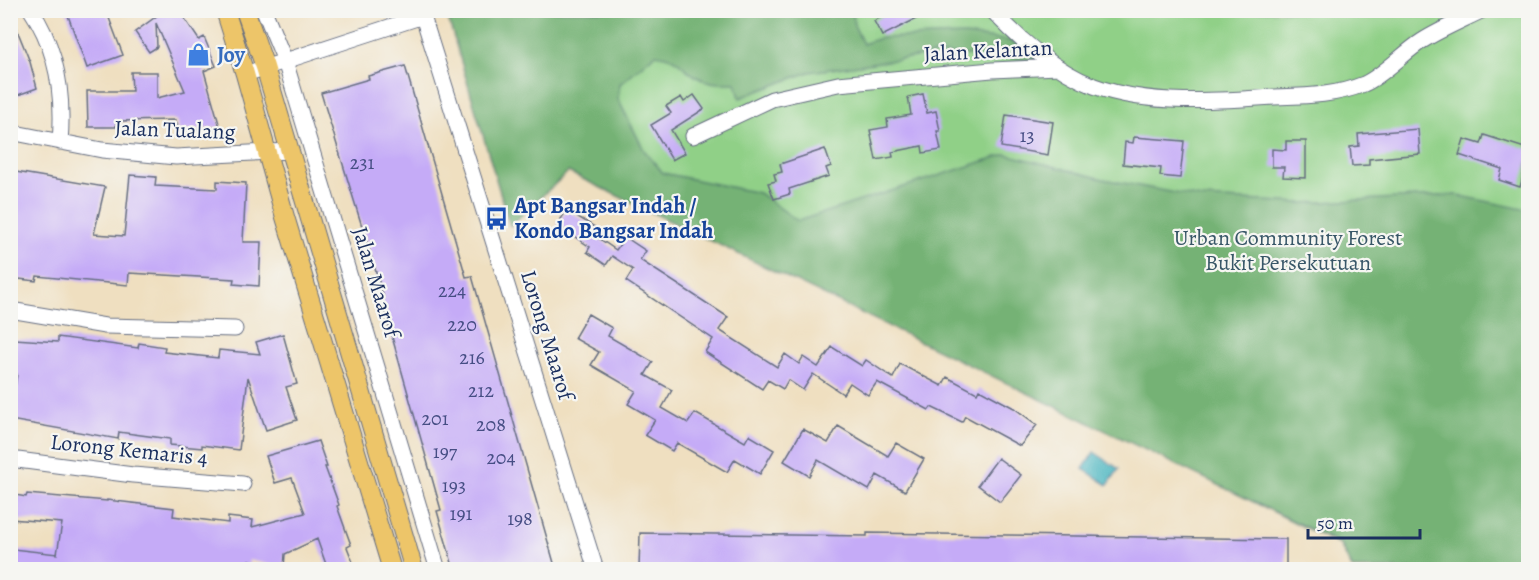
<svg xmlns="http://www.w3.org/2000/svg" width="1539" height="580" viewBox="0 0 1539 580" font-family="Alegreya,serif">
<rect width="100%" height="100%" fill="#f6f6f2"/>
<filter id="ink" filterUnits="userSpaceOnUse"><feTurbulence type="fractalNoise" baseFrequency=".0167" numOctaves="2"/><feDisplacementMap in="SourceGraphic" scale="12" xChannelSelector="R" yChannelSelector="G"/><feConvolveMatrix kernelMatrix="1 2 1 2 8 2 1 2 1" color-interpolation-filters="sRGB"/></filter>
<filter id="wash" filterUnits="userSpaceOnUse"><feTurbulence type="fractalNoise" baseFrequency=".008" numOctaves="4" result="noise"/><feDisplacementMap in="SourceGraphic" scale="24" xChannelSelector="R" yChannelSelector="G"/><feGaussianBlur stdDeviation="1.35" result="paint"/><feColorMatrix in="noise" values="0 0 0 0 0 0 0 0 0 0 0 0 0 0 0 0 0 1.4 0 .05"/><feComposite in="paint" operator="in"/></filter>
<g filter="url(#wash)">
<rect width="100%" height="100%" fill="#efdfc0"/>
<!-- green -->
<path fill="#90d087" stroke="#568072" stroke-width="1.5" d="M532,11h996v558h-176l-12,-24 -835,-415z"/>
<!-- forest -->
<path fill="#74b274" stroke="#487069" stroke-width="1.5" d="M446,11h407l1,14 9,19 17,-6 85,-3 46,6 26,20 -44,-5 -56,-2 -128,18 -69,26 -4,-15c-12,0 -28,1 -39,-6 -20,-12 -15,-19 -42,-23l-35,30 -2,15 26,51 19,23 96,20 39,28 208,-67 97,25 98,19 101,5 154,-8 72,15v359h-175l-12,-25 -773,-372 -58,54z"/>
<!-- water -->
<path fill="#43b2be" stroke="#2f708e" stroke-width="1.5" d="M1094,452l25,17 -11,16 -25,-16z"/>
<g id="blocks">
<!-- building -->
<path fill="#c5abf7" d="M66,10h40l17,45 -36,13z
M165,10h14l20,30 5,-3 12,29 -12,5 16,56 -41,4 -3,-11 -60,1v6h-28l-1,-36h45l-1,-19h26v26l28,-7 -29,-68 1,24 -8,5 -14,-20z
M880,10h54l-52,26 -8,-15 9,-5z
M11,15l19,47 7,26 -27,10z
M405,66l61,211 6,-1 84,294h-102l-17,-59 4,-1 -60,-212h3l-63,-205 48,-14 -1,-3z
M923,94l4,19 9,-2 4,20h-3l4,19 -18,3 -1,-7 -30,6 1,5 -17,3 -6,-30 18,-3 -1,-8 24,-4 -3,-18z
M694,95l10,14 -33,21 14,23 -13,7 -21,-35 20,-12 -5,-7 15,-9 3,5z
M1006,115l47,7 -5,33 -47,-8z
M1418,129l2,25 -51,5v6l-17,1 -2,-19 9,-1 -1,-12z
M1484,135l44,14v12l-8,26 -21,-7 3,-11 -43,-14 5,-16 17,5z
M1134,137l50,4 -4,37 -20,-2 1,-8 -38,-4 2,-22 8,1z
M1286,141h20v37l-23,-1 1,-10h-12v-18l14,1z
M825,149l6,17 -5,2 3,8 -40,13 1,5 -16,5 -6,-16 8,-2 -2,-7 8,-2 -2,-8z
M10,171l95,16 -11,47 30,2 6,-61 26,2 -1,9 62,3v-8l29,2 -3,59h18l-2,44 -26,-2 1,-5 -105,-6 -1,12 -91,-9 -1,5 -26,-3 3,-36h-3z
M567,210l34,21 -4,6 19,13 9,-13 21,14 -6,9 88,57 -9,13 58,37 8,-13 14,10 4,-7 15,10 14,-20 30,19 4,-6 27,18 7,-14 42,22 5,-9 30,16 2,-4 35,19 23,17 -17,21 -55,-30 -3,6 -31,-15 -2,3 -52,-28 -9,13 -18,-12 -7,11 -30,-20 -10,16 -15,-10 -5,9 -15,-9 -6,9 -57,-37 8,-13 -87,-58 7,-11 -21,-14 -6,9 -19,-13 3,-5 -33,-22z
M588,314l24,14 -4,8 45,26 -8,13 27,15 -10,18 26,15 7,-10 50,29 4,-7 25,15 -14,24 -25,-15 -8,13 -50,-29 -5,8 -27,-16 10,-15 -27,-16 8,-13 -45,-26 8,-13 -25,-14z
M283,334l14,50 -11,3 11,33 -31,10 -18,-53 -9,73 -37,-5v3l-32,-3v-6l-51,-7 -1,7 -108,-19 7,-46 -5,-1 3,-34 43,3v-5l80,11 1,-5 26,4 -1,5 54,6 1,-8 41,4 -4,-12z
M838,426l50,30 8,-13 28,16 -19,32 -28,-16 -8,15 -51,-30 -9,16 -25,-15 19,-32 25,14z
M318,441l9,26h-2l14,38 -2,1 14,39 -4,2 9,23h-28l-11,-31 -32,15 -1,14 -35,-8 -1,10h-238l3,-21 44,5 5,-31 -52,-4v-25l16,3 1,-3 80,7v-1l67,8 -1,8 55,7v-6l25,3 -1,7 53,-14 -13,-35 -17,5 -9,-27z
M998,458l23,17 -21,27 -22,-17z
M640,533l227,3v-3l419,6v31h-647z"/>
</g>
</g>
<g filter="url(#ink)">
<use href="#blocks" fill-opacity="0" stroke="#656d80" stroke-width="1.5"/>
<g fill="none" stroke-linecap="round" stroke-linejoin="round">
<defs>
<path id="minor" d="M31,10c27,40 33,85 29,132
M264,10l21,51 153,509
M421,10l175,560
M992,10c27,30 64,61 102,76 54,20 124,15 180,11 31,-1 61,-1 90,-13 20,-9 39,-31 58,-43 19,-12 41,-21 61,-31
M245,74l178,-58
M10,132l92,18 74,7 113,-6
M693,136l79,-37 66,-15 154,-14 66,-3
M10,310l95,16 130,3
M10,459l123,16 110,9"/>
<path id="major" d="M225,10l20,64 40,143 107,353
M245,10l20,57 149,503"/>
</defs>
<!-- minor casing -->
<use href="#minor" stroke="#656d80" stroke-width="17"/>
<!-- major casing -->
<use href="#major" stroke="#656d80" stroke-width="20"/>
<!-- minor -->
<use href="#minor" stroke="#fff" stroke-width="15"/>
<!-- major -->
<use href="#major" stroke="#edc569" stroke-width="18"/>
</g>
</g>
<!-- icons -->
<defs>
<symbol id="shop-bare" viewBox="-9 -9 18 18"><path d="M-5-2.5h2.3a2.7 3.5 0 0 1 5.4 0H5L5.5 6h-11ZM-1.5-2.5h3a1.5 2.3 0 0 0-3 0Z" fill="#3f7fe0" stroke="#f6f6f2" stroke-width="2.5" paint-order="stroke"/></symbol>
<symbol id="bus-bare" viewBox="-9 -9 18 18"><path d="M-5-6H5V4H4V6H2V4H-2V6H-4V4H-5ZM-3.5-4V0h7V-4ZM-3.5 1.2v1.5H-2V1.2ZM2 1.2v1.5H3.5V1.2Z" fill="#1a4fb4" stroke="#f6f6f2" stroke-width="2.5" paint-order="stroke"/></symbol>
</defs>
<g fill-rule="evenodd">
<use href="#shop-bare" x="182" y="38" width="33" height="33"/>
<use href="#bus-bare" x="480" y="202" width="33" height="33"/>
</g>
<g text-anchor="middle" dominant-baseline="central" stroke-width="4.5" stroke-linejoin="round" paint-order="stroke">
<!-- number labels -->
<g font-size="20" fill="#464e84">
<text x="1027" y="135">13</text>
<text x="362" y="162">231</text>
<text x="452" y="290">224</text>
<text x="462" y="324">220</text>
<text x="472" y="357">216</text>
<text x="481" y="390">212</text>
<text x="435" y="418">201</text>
<text x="491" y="424">208</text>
<text x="445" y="451">197</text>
<text x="501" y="457">204</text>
<text x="454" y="485">193</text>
<text x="461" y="513">191</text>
<text x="520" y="518">198</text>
</g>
<!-- street labels -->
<g font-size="22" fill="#1b2f5e" stroke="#f6f6f2">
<text transform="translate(988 51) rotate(-3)">Jalan Kelantan</text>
<text transform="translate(175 130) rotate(2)">Jalan Tualang</text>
<text transform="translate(376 282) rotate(73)">Jalan Maarof</text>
<text transform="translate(547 335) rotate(73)">Lorong Maarof</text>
<text transform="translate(129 450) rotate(6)">Lorong Kemaris 4</text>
</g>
<!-- shop labels -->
<g font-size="22" font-weight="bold" fill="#366cbe" stroke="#f6f6f2" text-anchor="start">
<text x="217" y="55">Joy</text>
</g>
<!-- transit labels -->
<g font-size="22" font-weight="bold" fill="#164399" stroke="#f6f6f2" text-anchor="start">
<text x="514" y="206">Apt Bangsar Indah /<tspan x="514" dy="25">Kondo Bangsar Indah</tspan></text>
</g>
<!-- park labels -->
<g font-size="22" fill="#385768" stroke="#f6f6f2">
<text x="1288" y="238">Urban Community Forest<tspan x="1288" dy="25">Bukit Persekutuan</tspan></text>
</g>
</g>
<!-- margin -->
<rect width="1539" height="580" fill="none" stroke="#f6f6f2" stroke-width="36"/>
<!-- scale -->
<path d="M1308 529v9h112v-9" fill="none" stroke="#1b2f5e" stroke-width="3"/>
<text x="1317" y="529" font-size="18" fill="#1b2f5e" stroke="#f6f6f2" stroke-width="4.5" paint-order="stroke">50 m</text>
</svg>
